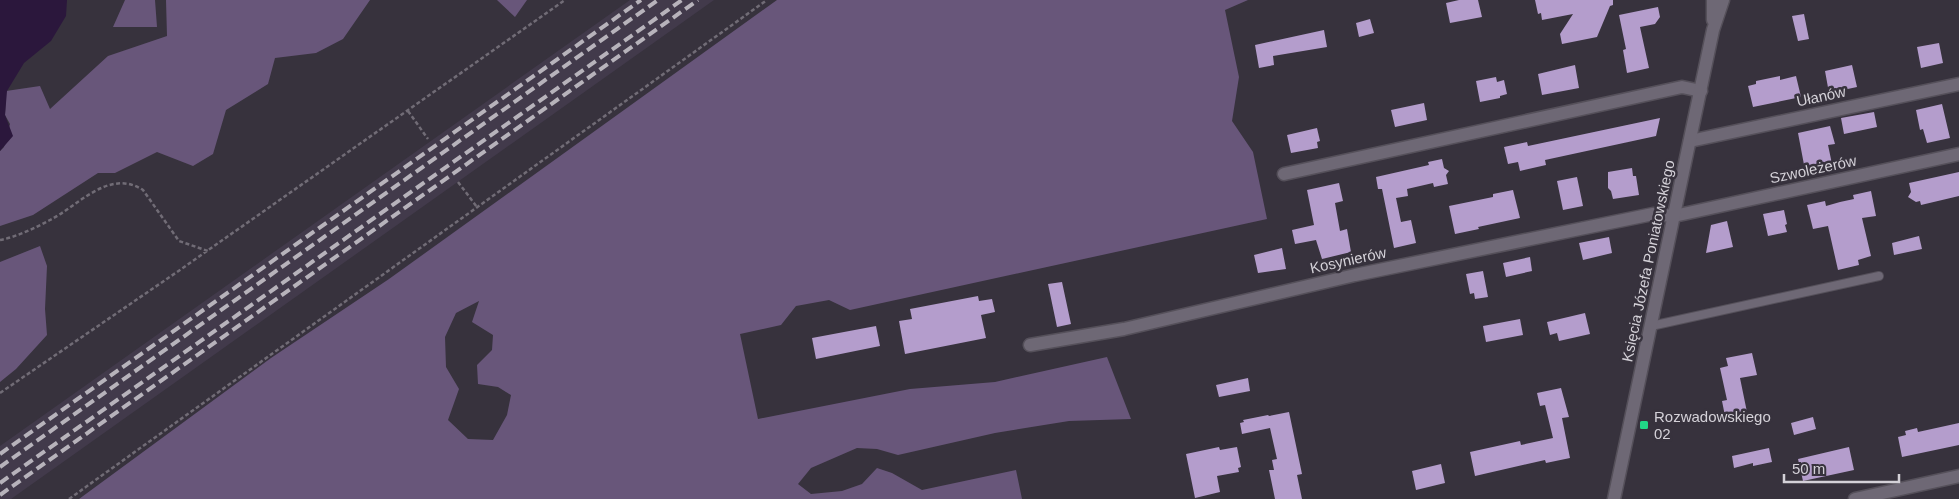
<svg xmlns="http://www.w3.org/2000/svg" width="1959" height="499" viewBox="0 0 1959 499" font-family="Arial,sans-serif">
<rect width="100%" height="100%" fill="#37323d"/>
<!-- built -->
<path fill="#423a4b" d="M630,0h84l-703,499h-11v-53z"/>
<!-- green -->
<path fill="#68567a" fill-rule="evenodd" d="M125,0h30l2,27h-44z
M166,0h204l-27,39 -27,14 -41,5 -7,26 -42,26 -13,44 -20,12 -36,-14 -42,21h-17l-65,42 -33,11v-75l4,-4 6,-23 -5,-9 1,-24 34,-5 10,23 58,-53 59,-20z
M497,0h30l-12,17z
M777,0h471l-23,10 14,67 -7,44 21,31 14,67 -417,91 -21,-10 -33,6 -15,19 -41,9 18,85 152,-30 85,-7 112,-25 24,62 -62,2 -74,12 -97,22 -21,-6 -20,-1 -46,20 -13,16 13,10 31,-3 20,-7 15,-16 15,5 30,17 94,-20 6,29h-943l192,-141 118,-79zM479,301l-7,21 21,13 -1,15 -15,15 1,19 20,3 13,8 -4,20 -14,25 -25,-1 -20,-19 11,-31 -13,-22 -1,-30 11,-24z
M40,246l7,20 -2,43 2,26 -31,34 -16,13v-120z"/>
<!-- water -->
<path fill="#2b173c" d="M0,0h67l-1,16 -15,25 -27,22 -17,28 -2,24 8,21 -13,15z"/>
<!-- building -->
<path fill="#b49dcc" d="M1459,0h19l4,17 -32,6 -4,-20z
M1535,0h78v5l-3,1 -13,31 -35,7 -2,-10 13,-20 -31,6 -1,-7 -3,1z
M1658,7l2,10 -5,7 -15,3 9,41 -22,5 -4,-23 3,-1 -7,-34z
M1804,14l5,25 -11,2 -6,-25z
M1370,19l4,14 -15,4 -3,-14z
M1324,30l3,17 -54,9 1,9 -15,3 -4,-23z
M1939,43l4,20 -22,5 -4,-21z
M1575,65l4,23 -37,7 -4,-21z
M1852,65l5,22 -28,6 -4,-22z
M1780,76v4l16,-4 5,21 -48,10 -5,-21 8,-2v-3z
M1496,77l1,5 7,-2 3,14 -7,2v2l-20,4 -4,-21z
M1424,103l3,17 -32,7 -4,-17z
M1942,104l8,34 -23,5 -4,-14 -3,1 -4,-20z
M1874,112l3,15 -33,7 -3,-16z
M1660,118l-4,18 -111,24 1,5 -26,6 -2,-9 -10,2 -4,-17 23,-5 1,4z
M1830,126l5,18 -7,1 4,19 -27,6 -7,-37z
M1317,128l3,13 -3,1 1,6 -27,5 -4,-18z
M1442,159l2,9 5,3 -3,4 2,9 -14,3 -1,-4 -26,6 1,7 -12,2 5,24 10,-2 5,23 -22,5 -12,-59h-4l-2,-12 53,-12 -1,-3z
M1632,168l1,8h3l3,19 -26,4 -2,-8 -3,-3v-16z
M1959,172v24l-38,9 -1,-4 -4,1 -8,-5 3,-5 -2,-9z
M1577,177l6,29 -20,4 -6,-29z
M1339,183l4,18 -8,2 5,28 7,-2 4,23 -29,7 -6,-19 -21,4 -3,-14 22,-5 -7,-35z
M1513,190l7,28 -42,9 1,2 -24,5 -6,-28 44,-9v-3z
M1871,191l5,25 -14,2 9,38 -13,4 1,5 -21,5 -10,-44 -15,3 -6,-24 18,-4 1,5 14,-4 14,-3 -1,-4z
M1784,210l3,14 -2,1 2,7 -19,4 -5,-22z
M1727,221l6,26 -27,6 5,-28z
M1919,236l3,13 -28,6 -2,-12z
M1609,237l3,16 -29,7 -4,-17z
M1282,248l4,21 -28,4 -4,-18z
M1530,257l2,14 -26,6 -3,-14z
M1483,271l5,26 -13,2 -1,-6 -4,1 -4,-20z
M1062,282l9,42 -14,3 -9,-43z
M978,296l1,5 13,-2 3,13 -14,3 5,23 -81,16 -6,-33 13,-2 -2,-10z
M1585,313l5,21 -31,7 -2,-8 -7,2 -3,-13z
M1520,319l3,16 -37,7 -3,-16z
M876,326l4,20 -64,13 -4,-21z
M1752,353l5,22 -17,3 8,39 -22,4 -4,-20 5,-1 -7,-32 8,-2 -2,-8z
M1248,378l2,13 -31,6 -3,-12z
M1561,388l8,29 -7,1 8,40 -24,5 -1,-3 -70,16 -5,-24 50,-11 1,4 32,-7 -8,-33 -5,1 -3,-13z
M1289,412l13,62 -5,1 5,24h-27l-6,-29h5l-2,-10 5,-1 -7,-31 -28,6 -2,-11 4,-1 -1,-2 25,-5 1,1z
M1813,417l3,12 -22,6 -3,-12z
M1959,423v22l-57,12 -4,-20 8,-2 -1,-4 12,-3 1,4z
M1219,447l1,3 17,-3 4,20 -3,1 1,4 -22,4 3,16 -25,6 -9,-44z
M1849,447l5,23 -51,11 -5,-22z
M1769,448l3,14 -19,4v-3l-19,5 -2,-12z
M1441,464l4,19 -29,7 -4,-19z"/>
<g fill="none" stroke-linecap="round" stroke-linejoin="round">
<defs>
<path id="service" d="M1651,326l228,-50"/>
<path id="minor" d="M1690,141l269,-57
M1284,174l398,-87 19,4
M1030,345l94,-16 231,-54 298,-61 21,2 285,-62
M1855,499l104,-23"/>
<path id="tertiary" d="M1713,0v20
M1614,499l99,-469 10,-30"/>
</defs>
<!-- service casing -->
<use href="#service" stroke="#55505a" stroke-width="10"/>
<!-- minor casing -->
<use href="#minor" stroke="#55505a" stroke-width="15"/>
<!-- tertiary casing -->
<use href="#tertiary" stroke="#55505a" stroke-width="15"/>
<!-- path -->
<path stroke="#716c76" stroke-width="2.5" stroke-dasharray="4 2.5" stroke-linecap="butt" d="M408,111l20,28
M458,182l19,25
M0,240c16,-3 35,-12 50,-20 28,-14 59,-52 93,-30l36,51 29,10
M0,393l177,-121 388,-272
M69,499l698,-499"/>
<!-- service -->
<use href="#service" stroke="#6e6875" stroke-width="8"/>
<!-- minor -->
<use href="#minor" stroke="#6e6875" stroke-width="12"/>
<!-- tertiary -->
<use href="#tertiary" stroke="#6e6875" stroke-width="12"/>
<!-- rail -->
<path stroke="#b7b3bb" stroke-width="4" stroke-dasharray="10 5" stroke-linecap="butt" d="M0,454l641,-454
M0,467l658,-467
M0,483l682,-483
M0,495l698,-495"/>
</g>
<!-- markers -->
<rect fill="#21d887" stroke="#37323d" stroke-width="2" x="1639" y="420" width="10" height="10" rx="2.5"/>
<g text-anchor="middle" dominant-baseline="central" stroke-width="5" stroke-linejoin="round" paint-order="stroke">
<!-- street labels -->
<g font-size="15" fill="#d4d1d8" stroke="#37323d">
<text transform="translate(1821 96) rotate(-12)">Ułanów</text>
<text transform="translate(1813 169) rotate(-12)">Szwoleżerów</text>
<text transform="translate(1348 260) rotate(-12)">Kosynierów</text>
<text transform="translate(1648 261) rotate(-78)">Księcia Józefa Poniatowskiego</text>
</g>
<!-- poi labels -->
<g font-size="15" fill="#d4d1d8" stroke="#37323d" text-anchor="start">
<text x="1654" y="416">Rozwadowskiego<tspan x="1654" dy="17">02</tspan></text>
</g>
</g>
<!-- scale -->
<path d="M1784 474v8h115v-8" fill="none" stroke="#d4d1d8" stroke-width="2.5"/>
<text x="1792" y="474" font-size="15" fill="#d4d1d8" stroke="#37323d" stroke-width="4" paint-order="stroke">50 m</text>
</svg>
